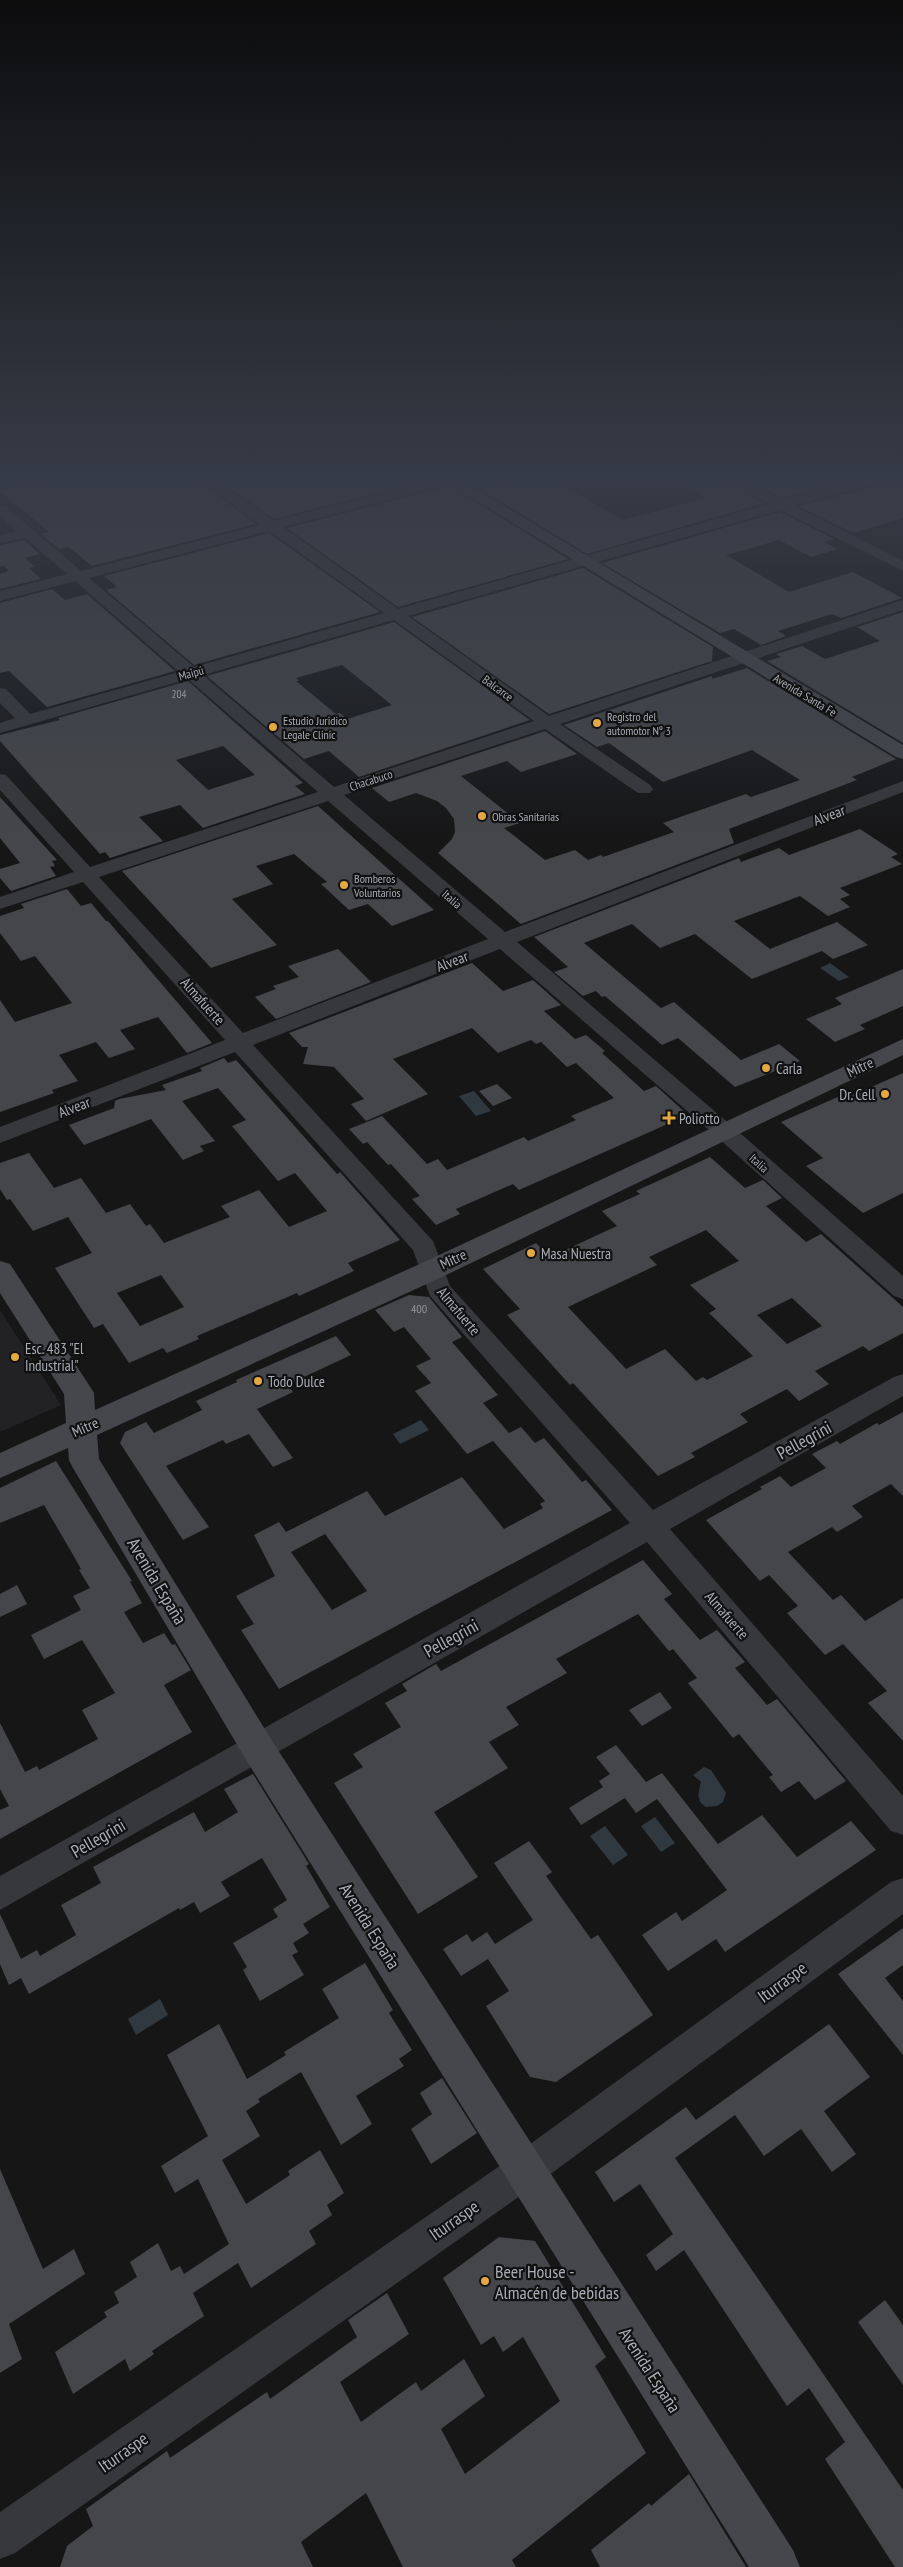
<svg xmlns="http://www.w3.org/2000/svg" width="903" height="2567" viewBox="0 0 903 2567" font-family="'PT Sans Narrow',sans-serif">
<rect width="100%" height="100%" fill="#161617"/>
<!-- built -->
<path fill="#222224" d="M0,1310l61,95 -61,27z"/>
<!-- water -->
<path fill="#30393f" d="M830,963l19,14 -10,4 -19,-13z
M474,1091l17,20 -15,5 -17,-20z
M421,1420l8,10 -29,14 -7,-10z
M704,1767l7,3 15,23 -3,9 -6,4 -11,1c-11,-6 -7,-16 -5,-25l-8,-7z
M655,1817l20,26 -14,9 -20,-26z
M605,1826l23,29 -15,10 -23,-29z
M160,1999l8,16 -32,20 -8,-16z"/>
<!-- building -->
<path fill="#45464a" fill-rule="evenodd" d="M41,480h157l58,44 -164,42 -23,-19 -10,2 -18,-15 8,-2 -49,-41z
M219,480h207l-152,39z
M465,480h88l70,40 83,-22 -34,-18h52l40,23 -177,51z
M748,480h68l11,5 -44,13z
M894,482l9,4v32l-50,15 -54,-27z
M450,486l118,73 -170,48 -111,-79z
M780,512l54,27 -10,3 14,7 -27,8 -32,-17 -53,15 63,37 64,-20 49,26 -61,20 -9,-4 -54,17 8,5 -25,9 -27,-16 -14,4 -118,-70z
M269,533l111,79 -186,53 -88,-75 11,-3 -13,-11z
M24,540l16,14 -15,4 10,9 -6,1 12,11 -41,10v-15l9,-3 -5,-5h-4v-21z
M583,568l130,79 -1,14 -163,53 -137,-97z
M52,589l13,11 22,-6 88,77 -128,36 -38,-36 -9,2v-70z
M903,612v131l-136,-82 14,-4 -5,-3 26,-8 23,13 55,-18 -23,-14z
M394,622l136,98 -171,57 -30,-26 -25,8 -97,-83zM342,665l50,40 -45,14 -7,-6 -4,1 -40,-33h3l-3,-3z
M747,668l149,91 -44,18 5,3 -128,49 5,14 -213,81 -83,-71 14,-14 3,-7 -1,-13 -8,-11 -9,-7 -21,-8 -27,9 -17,-14 173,-57 32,23 -56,18 -14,-11 -46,15 59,47 -16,5 41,32 30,-10 13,10 13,-5 2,2 71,-25 -11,-9 83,-29 5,3 49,-17 -48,-30 -89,32 -54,-39 -12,4 -33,-22 148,-49v3z
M188,681l115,102 -8,3 10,8 -102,34 -23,-23 -41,12 24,24 -53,17 -5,-6 -5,2 -100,-113v-6l60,-15 -2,-2zM223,746l32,29 -47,15 -32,-30z
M0,797l57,63 -5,1 3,5 -5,1 6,9 -45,15 -11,-13v-9l20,-6 -20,-25z
M318,806l116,104 -42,16 -24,-22 -19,6 -28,-26 6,-2 -33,-28 -38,12 17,18 -41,15 45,46 -66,23 -89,-97z
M860,829l38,25 -7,3 11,7 -62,24 10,7 -10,4 10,8 -22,9 -28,-20 -66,25 36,28 67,-27 31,23 -35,14 -11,-8 -70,28 -57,-45 -35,14 -28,-24 -48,19 77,65 13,-6 67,58 38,-16 21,17 -65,26 -57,-49 -16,7 -57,-49 -3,1 -6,-6 -13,5 -29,-24 14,-5 -34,-30 205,-79 2,4 38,-14 10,7z
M67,889l14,17 10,-3 15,18h2l104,122 -25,10 -29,-36 -38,13 15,19 -26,9 -13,-16 -37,13 19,26 -26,9 2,3 -54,19v-112l15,22 57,-19 -37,-47 -14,5 -21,-28v-17l24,-8 -3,-4z
M338,949l33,33 -95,37 -21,-22 21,-8 -3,-3 26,-9 -11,-11z
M472,963l31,28 30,-11 28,25 -17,6 31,28 11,-4 19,16 -3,2 42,38 12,-5 32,29 -169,75 -6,-6 -57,25 4,5 -24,11 -24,-26 8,-3 -29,-32 -3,1 -21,-23 -4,2 -14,-15 33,-13 45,48 11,-5 9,11 77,-33 4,4 48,-21 -5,-4 43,-18 -38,-35 -9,4 -26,-25 -5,2 -5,-4 -33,13 -26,-25 -79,31 35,35 -62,27 -15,-17 13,-5 -30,-32 -31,-3 5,-17h-6l-13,-14z
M903,969v37l-43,19 5,4 -30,13 -29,-23 36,-15 -7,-6z
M224,1058l4,5 8,-3 101,114 3,-2 60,68 -52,23 6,8 -55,25 -2,-3 -100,43 2,3 -32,14 -4,-5 -34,15 -26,-39 -9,4 -39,-60 37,-15 -24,-36 -35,14 -23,-32 -3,1 -7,-11v-26l29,-10 25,35 27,-10 25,35 24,-9 16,22 4,-2 14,19 66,-26 -9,-11 38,-16 30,37 38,-16 -32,-38 -17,8 -46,-55 14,-6 -28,-32 -36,13 33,40 -15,5 4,5 -21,9 -32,-41 -67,26 -15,-20 45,-17 1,-7 4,-2 47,-9 -4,-5 40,-14 -2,-3zM161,1275l23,32 -44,19 -23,-33z
M903,1073v120l-40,20 -57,-47 17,-8 -42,-36 59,-26 4,3z
M497,1084l15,14 -19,8 -14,-15z
M710,1157l35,31 18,-8 19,18 -16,8 40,36 15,-8 82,73v26l-34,18 -6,-5 -48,25 14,13 -30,17 -12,-12 -47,25 8,8 -57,31 4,4 -37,19 -85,-93 -3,2 -63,-70 13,-6 -37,-40 53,-26 14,14 67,-31 -15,-15 38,-17 -4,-3zM706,1230l33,31 -49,24 26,24 -7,4 44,43 -46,24 -4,-3 -7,4 -31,-32 -39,20 -58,-62 89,-42 -8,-8zM792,1298l30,28 -35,18 -30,-29z
M409,1295l20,2 33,40 -10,5 46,53 -15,8 26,30 12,-6 14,16 9,-5 38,44 4,-2 26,30 -333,179 -38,-59 13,-6 -18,-28 39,-20 -21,-41 25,-13 7,10 81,-41 18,25 77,-39 42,52 39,-21 -3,-4 5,-3 -52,-60 -26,13 -52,-63 16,-8 -15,-17 15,-7 -27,-32 -10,5 -19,-22zM325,1534l42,57 -35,19 -41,-58z
M336,1336l15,19 -64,30 6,7 -36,17 36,49 -20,9 -24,-33 -23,10 -3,-4 -57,26 43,61 -26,13 -63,-97 5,-11 21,-10 8,11 48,-23 -6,-9 41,-19 -1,-2z
M903,1412v84l-12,-12 -39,22 11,11 -26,15 -5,-5 -44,25 45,48 8,-5 24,26 38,-23v143l-35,-38 19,-12 -44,-47 -18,11 -38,-42 11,-7 -29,-31 -9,6 -54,-61 56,-31 -2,-2 20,-11 11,11 35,-19 -14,-14 25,-13 3,3 37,-21 2,2z
M56,1461l76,120 -2,1 12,21 -18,9 19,31 21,-10 8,12 3,-1 16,26 -27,15 28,47 -192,107v-29l9,-4 -9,-17v-66l25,49 12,-6 2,4 59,-31 -16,-29 33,-17 -33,-53 -38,19 -13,-24 50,-25 -8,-14 17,-8 -11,-18 2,-1 -9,-16 -28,-48 -44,18v-35z
M643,1560l29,34 -8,5 36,41 17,-10 28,32 -10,6 32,37 10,-6 69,82 -31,19 -16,-19 -18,11 -12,-15 4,-2 -34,-41 -6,4 -45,-55 9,-5 -24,-29 -4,2 -31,-37 -82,45 11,14 -61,34 13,18 -30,17 19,26 -74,44 44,65 -60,37 -84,-131 29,-16 -10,-13 48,-27 -16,-24 22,-12 -5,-7 34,-20 5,7z
M17,1585l10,19 -27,13v-23z
M660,1692l12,16 -30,18 -13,-16z
M616,1745l30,37 16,-9 56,71 44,-29 35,42 54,-36 25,29 -151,102 -9,-13 -48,32 -26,-36 34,-23 6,9 45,-31 -70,-91 -21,14 -11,-15 -44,27 -12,-17 34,-21 -4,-6 11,-7 -14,-17z
M253,1774l56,90 -3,2 24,41 -27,17 6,9 -16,10 5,9 -6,3 12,20 -44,26 -17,-31 4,-3 -14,-24 45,-26 -5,-8 14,-9 -25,-42 -41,24 9,14 -30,17 -6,-11 -14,8 -1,-2 -150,86 -8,-16 -12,7 -9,-21v-50l21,45 16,-9 3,6 36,-21 -15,-30 40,-22 -8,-16 101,-55 11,20 33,-20 -14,-23z
M529,1841l23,31 -6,4 45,63 7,-4 55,80 -97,67 -26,-5 -44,-71 23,-15 -21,-32 -27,17 -18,-27 24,-15 5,8 15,-10 8,12 38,-24 -39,-57z
M903,1928v37l-18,13 18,23v54l-65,-81z
M365,1963l28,47 -4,3 23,37 -13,9 5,7 -48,30 16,28 -31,21 -40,-73 -43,27 2,3 -14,9 14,25 -38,24 24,44 44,-29 -2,-4 32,-21 24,43 -17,12 5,10 -23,16 7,13 -65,44 -13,-25 -45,30 11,23 -52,35 2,3 -24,17 -5,-12 -52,35 -18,-42 52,-35 -3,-5 15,-9 -5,-11 23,-15 -7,-15 28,-19 13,28 9,-5 4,8 45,-30 -31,-65 -23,14 -14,-27 47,-30 -41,-81 52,-31 28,55 39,-24 -2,-3 55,-34 -17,-29z
M829,2024l41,53 -46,34 32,43 -24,18 -31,-43 -37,27 -29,-41 -60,43 228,332v77h-8l-70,-108 20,-17 -36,-54 -22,18 -103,-156 -28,21 -10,-16 27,-21 -33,-50 -26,18 -19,-30 91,-65 10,13z
M442,2078l35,55 -46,31 -20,-35 21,-15 -12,-21z
M0,2169l43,100 31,-20 11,25 -76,50 13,35 -22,14z
M499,2237l36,4 71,116 -11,9 51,87 -134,107 4,7h-113l-37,-74 -65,49 12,25h-253l7,-21 26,-20 -7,-17 81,-58 3,7 97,-66 3,7 87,-62 -9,-17 39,-27 22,41 -69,48 21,40 55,-40 5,9 43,-32 21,37 -44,33 24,45 95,-73 -37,-64 -20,15 -9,-16 -13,9 -38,-67z
M885,2300l18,25v60l-45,-63z
M689,2474l57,93h-146l-9,-17 58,-47 2,3z"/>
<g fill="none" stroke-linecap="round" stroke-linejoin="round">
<!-- street -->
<path fill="#37383c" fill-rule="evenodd" d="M200,480h16l58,41 160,-41h23l-2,3 -172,44 115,82 371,-105 -43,-24h18l39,20 70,-20h22l-2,3 -79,23 109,55v10l-123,-61 -372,106 141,100 354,-116v10l-343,114 90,61 3,4 -3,4h-12l-93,-64 -201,66 161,137 398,-151v11l-386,150 215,184 171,150v23l-9,-3 -178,-160 -216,-187 -247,96 180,196 17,45 203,224 241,-133 9,-3v22l-233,133 233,267v39l-12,-4 -244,-289 -647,368v-34l630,-353 -200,-227 -17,-46 -178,-198 -235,91v-16l225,-87 -142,-158 -83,27v-12l74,-25 -74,-82v-16l6,1 84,92 228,-75 -130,-113 -188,54v-10l15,-5 -15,-15v-15l6,1 24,25 149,-42 -104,-91 -75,20v-10l67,-17 -42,-36 -25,5v-8l17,-4 -17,-15v-11l5,1 76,65 179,-46zM269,531l115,82 -190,54 -105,-89zM394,620l140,101 -200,66 -131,-112zM328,801l160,138 -245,94 -144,-156z
M903,1878v36l-366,270 -522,369 -15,6v-47l511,-354 380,-276z"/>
<!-- secondary -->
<path fill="#45474c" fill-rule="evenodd" d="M0,480h23l-2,3 -21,6z
M443,480h18l442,265v14l-7,-2z
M903,1039v16l-461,222 -345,158 2,24 170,277 524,814 7,17h-51l-504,-809 -172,-290 -4,-8 -1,-12 -68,30v-25l66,-30 -2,-29 -64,-101v-32l10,3 79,121 5,8 1,17 327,-147z"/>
</g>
<!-- sky -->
<linearGradient id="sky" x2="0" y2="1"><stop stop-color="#0c0c0d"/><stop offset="0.57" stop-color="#363c47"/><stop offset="1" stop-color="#363c47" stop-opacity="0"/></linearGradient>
<rect width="903" height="839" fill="url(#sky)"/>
<!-- markers -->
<g fill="#e3a842" stroke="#111112" stroke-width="2">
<circle cx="597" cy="723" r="5"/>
<circle cx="273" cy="727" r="5"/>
<circle cx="482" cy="816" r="5"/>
<circle cx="344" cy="885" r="5"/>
<circle cx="766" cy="1068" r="5"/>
<circle cx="885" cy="1094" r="5"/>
<path d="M666.5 1110.5h5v5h5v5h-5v5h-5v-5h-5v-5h5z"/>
<circle cx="531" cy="1253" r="5"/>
<circle cx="15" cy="1357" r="5"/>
<circle cx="258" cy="1381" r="5"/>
<circle cx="485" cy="2281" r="5"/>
</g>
<g text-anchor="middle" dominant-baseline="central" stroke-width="4.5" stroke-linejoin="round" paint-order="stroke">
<!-- far-number labels -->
<g font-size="11" fill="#90939b">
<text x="179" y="694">204</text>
</g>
<!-- far-street labels -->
<g font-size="12" fill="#a9adb6" stroke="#111112">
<text transform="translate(191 673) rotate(-16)">Maipú</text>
<text transform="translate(498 688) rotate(36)">Balcarce</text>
<text transform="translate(805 695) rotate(31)">Avenida Santa Fe</text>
<text transform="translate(371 780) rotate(-18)">Chacabuco</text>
<text transform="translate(452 899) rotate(41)">Italia</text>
<text transform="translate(759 1163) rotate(42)">Italia</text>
</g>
<!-- far-poi labels -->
<g font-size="12" fill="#a9adb6" stroke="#111112" text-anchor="start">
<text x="607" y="716">Registro del<tspan x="607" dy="14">automotor Nº 3</tspan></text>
<text x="283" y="720">Estudio Juridico<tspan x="283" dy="14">Legale Clinic</tspan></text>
<text x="492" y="816">Obras Sanitarias</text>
<text x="354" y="878">Bomberos<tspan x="354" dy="14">Voluntarios</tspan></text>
</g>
<!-- number labels -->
<g font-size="12" fill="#90939b">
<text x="419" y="1308">400</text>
</g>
<!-- street labels -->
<g font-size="15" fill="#a9adb6" stroke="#111112">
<text transform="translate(829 815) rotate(-21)">Alvear</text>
<text transform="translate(452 961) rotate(-21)">Alvear</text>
<text transform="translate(203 1001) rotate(48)">Almafuerte</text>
<text transform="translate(860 1067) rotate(-25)">Mitre</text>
<text transform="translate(74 1107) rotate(-21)">Alvear</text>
<text transform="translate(453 1259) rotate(-25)">Mitre</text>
<text transform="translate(459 1311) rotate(50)">Almafuerte</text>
<text transform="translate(85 1427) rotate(-24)">Mitre</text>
<text transform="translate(727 1615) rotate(49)">Almafuerte</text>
</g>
<!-- poi labels -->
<g font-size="15" fill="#a9adb6" stroke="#111112" text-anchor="start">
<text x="776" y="1068">Carla</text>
<text x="875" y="1094" text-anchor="end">Dr. Cell</text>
<text x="679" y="1118">Poliotto</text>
<text x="541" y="1253">Masa Nuestra</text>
<text x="25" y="1348">Esc. 483 "El<tspan x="25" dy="17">Industrial"</tspan></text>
<text x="268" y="1381">Todo Dulce</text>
</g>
<!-- near-street labels -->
<g font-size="18" fill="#a9adb6" stroke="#111112">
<text transform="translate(804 1440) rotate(-29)">Pellegrini</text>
<text transform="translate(157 1581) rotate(59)">Avenida España</text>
<text transform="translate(451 1638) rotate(-29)">Pellegrini</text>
<text transform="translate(98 1838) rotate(-30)">Pellegrini</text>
<text transform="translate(370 1926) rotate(58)">Avenida España</text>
<text transform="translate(782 1982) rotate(-36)">Iturraspe</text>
<text transform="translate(454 2220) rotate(-35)">Iturraspe</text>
<text transform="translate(650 2370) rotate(57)">Avenida España</text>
<text transform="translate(123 2452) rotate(-35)">Iturraspe</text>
</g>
<!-- near-poi labels -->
<g font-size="18" fill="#a9adb6" stroke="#111112" text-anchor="start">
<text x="495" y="2271">Beer House -<tspan x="495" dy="21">Almacén de bebidas</tspan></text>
</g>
</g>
</svg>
